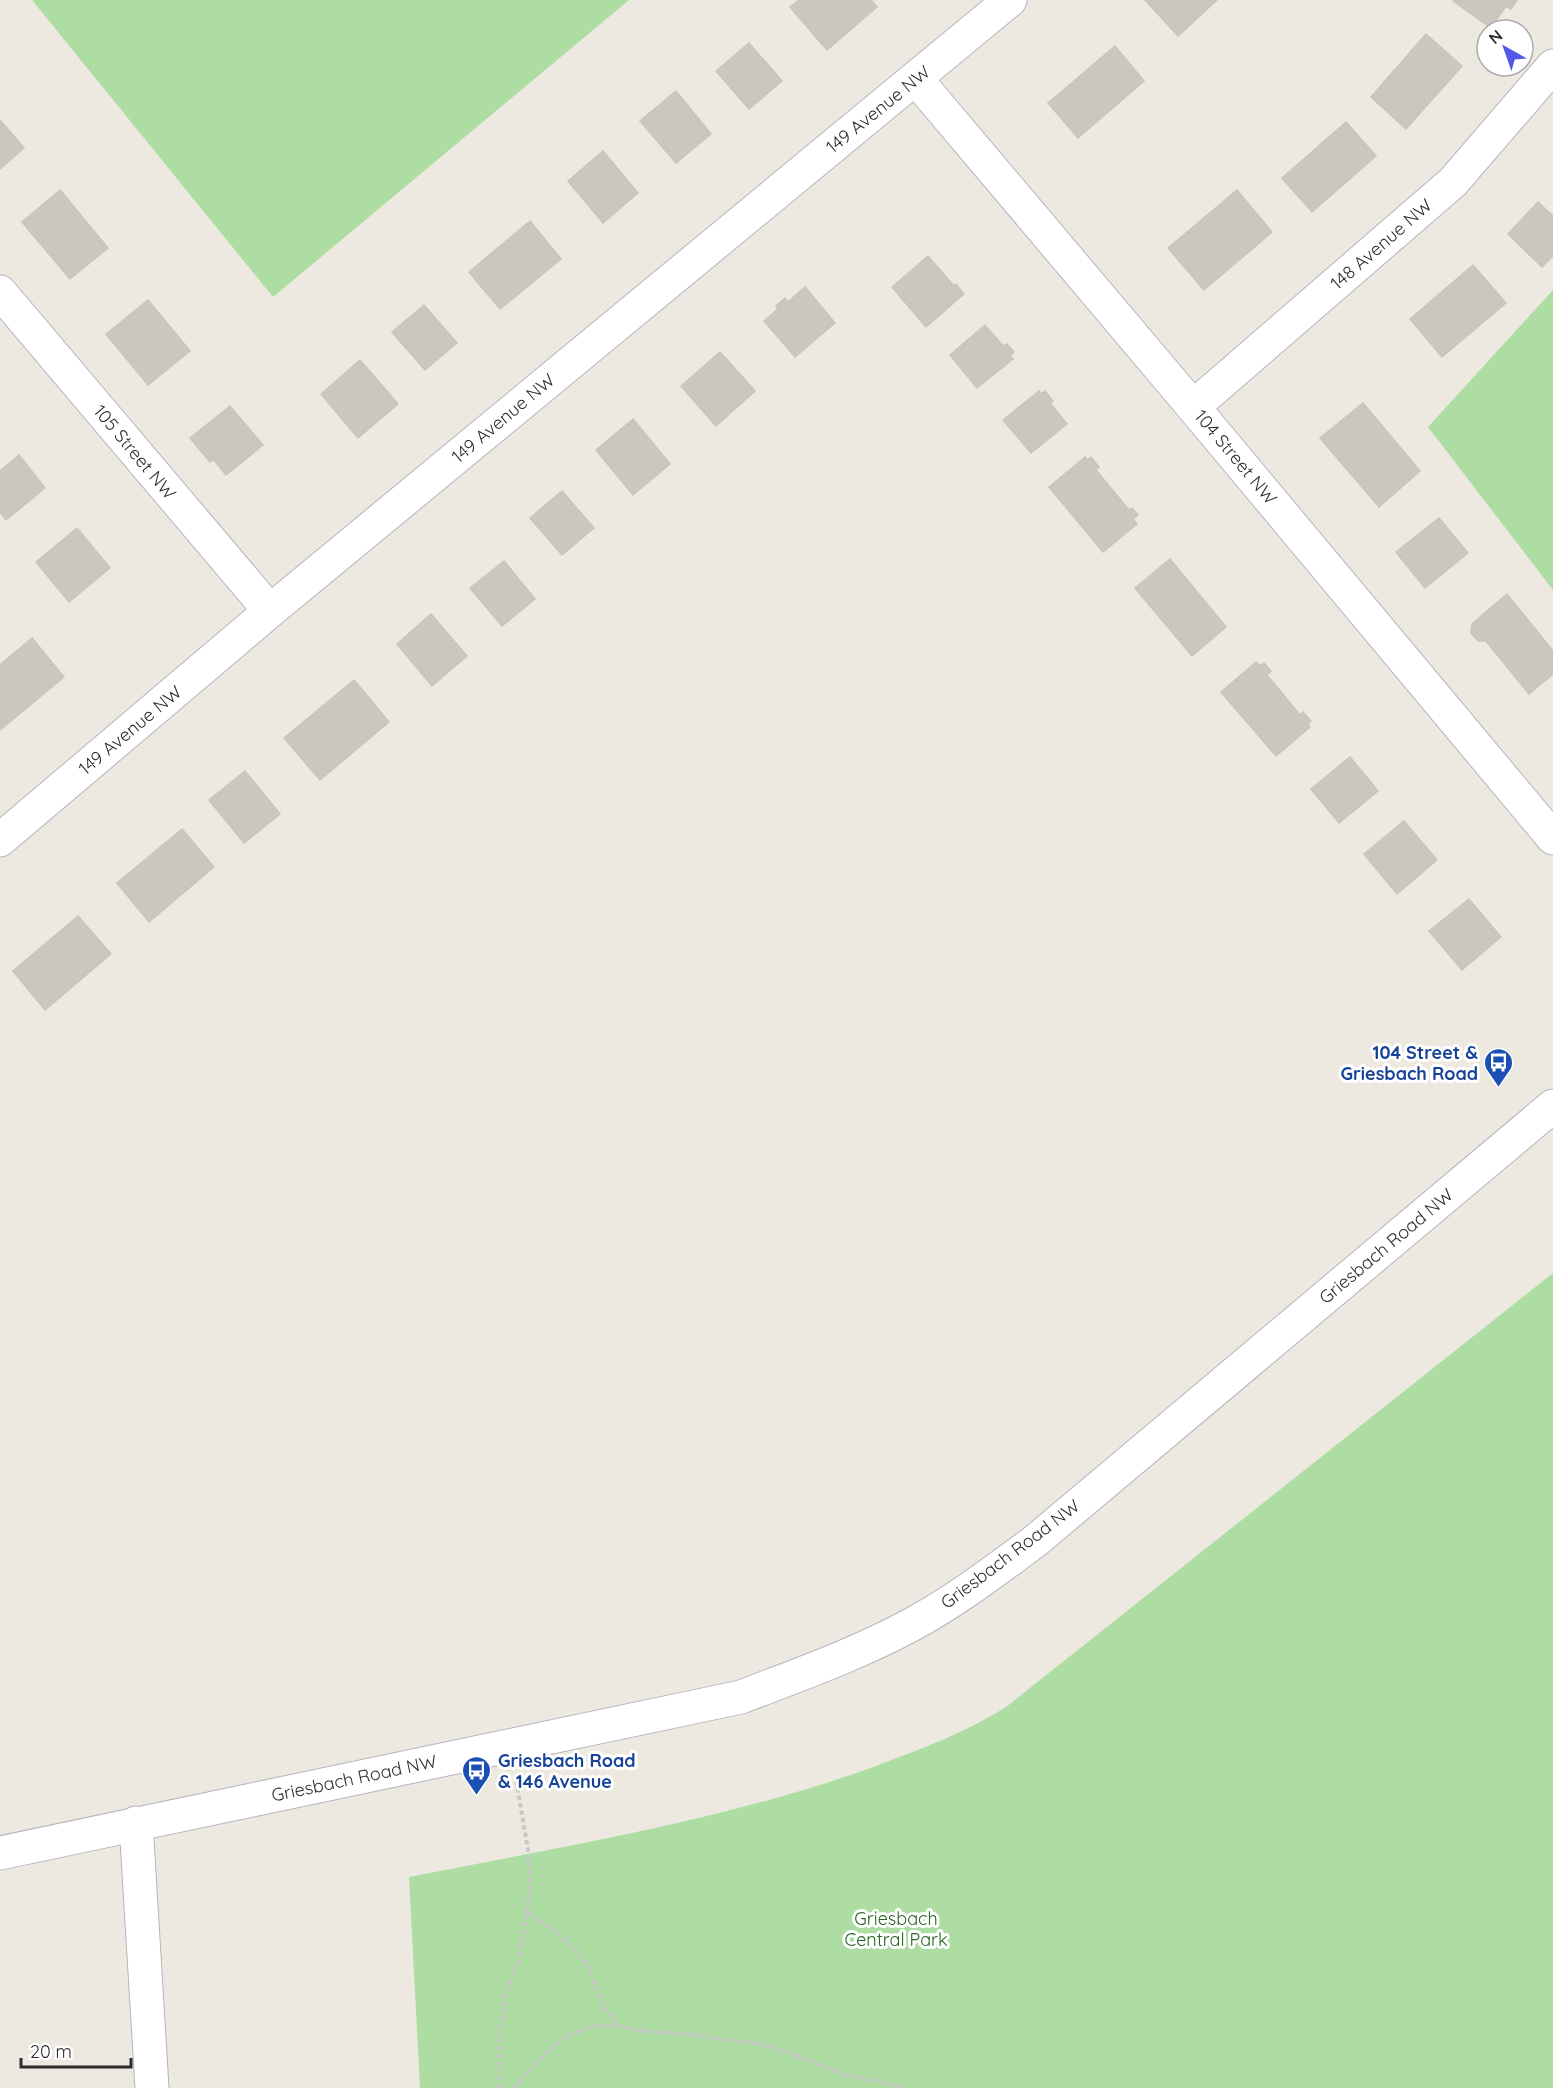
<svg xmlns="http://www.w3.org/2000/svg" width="1553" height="2088" viewBox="0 0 1553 2088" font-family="Quicksand,sans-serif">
<rect width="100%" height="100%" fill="#ede9e1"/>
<!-- green -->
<path fill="#aedda3" d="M32,0h597l-356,297z
M1553,290v300l-125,-163z
M1553,1273v815h-1133l-11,-211c155,-31 315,-56 464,-110 48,-18 90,-33 133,-60z"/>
<!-- building -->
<path fill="#c9c7bf" stroke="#c8c5ba" stroke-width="1.5" d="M799,0h72l6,7 -50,43 -37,-43z
M1145,0h72l-39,36z
M1454,0h63l-6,9 -5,-3 -15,22 -38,-27z
M1426,34l36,32 -56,63 -35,-32z
M749,43l33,38 -33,28 -33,-38z
M1115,46l29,35 -66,57 -30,-35z
M676,91l35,43 -35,29 -36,-42z
M0,120l24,28 -24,21z
M1346,122l30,34 -64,56 -30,-34z
M603,151l35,42 -35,30 -35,-42z
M60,190l48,58 -38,31 -48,-57z
M1237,190l35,42 -68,58 -36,-42z
M1538,202l15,14v40l-11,11 -34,-33z
M530,221l31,38 -61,50 -31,-37z
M928,256l26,30 2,-2 8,10 -38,33 -34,-40z
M1473,265l33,38 -64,54 -32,-38z
M805,287l30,36 -40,34 -31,-36 14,-12 -2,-3 9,-8 3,4z
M148,300l42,51 -42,34 -42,-51z
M424,305l33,38 -32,27 -33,-38z
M985,325l18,21 4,-2 7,8 -4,4 3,3 -36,29 -27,-33z
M720,352l35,39 -39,35 -35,-40z
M360,360l38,44 -40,34 -37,-44z
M1039,391l2,3 4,-3 8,10 -3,2 17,21 -36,29 -28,-33z
M1363,403l57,68 -41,36 -59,-69z
M230,406l33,39 -37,30 -13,-16 -3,3 -20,-24z
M633,419l37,45 -37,31 -37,-45z
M19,455l26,33 -39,32 -6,-8v-41z
M1085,457l2,3 4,-3 8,10 -3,3 33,40 3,-2 6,7 -5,4 4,5 -34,28 -54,-65z
M562,491l32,37 -32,27 -32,-37z
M1439,518l29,35 -43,35 -29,-36z
M77,528l33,40 -41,34 -33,-40z
M1170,559l56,68 -34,29 -57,-68z
M504,561l31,38 -33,27 -32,-38z
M1507,594l46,57v23l-24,20 -43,-53h-8l-7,-8 1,-9z
M431,614l36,42 -35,30 -35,-42z
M32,638l32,39 -64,53v-65z
M1256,662l4,4 4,-3 7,8 -4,4 33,40 3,-3 8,9 -3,2 2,4 -34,29 -55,-64z
M354,680l35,42 -69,58 -36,-42z
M1350,757l28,34 -39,32 -28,-34z
M245,771l35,43 -36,29 -35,-43z
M1404,821l33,39 -40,34 -33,-40z
M182,829l32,38 -65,55 -32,-39z
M1469,899l32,38 -39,33 -33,-39z
M78,916l33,38 -66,56 -32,-39z"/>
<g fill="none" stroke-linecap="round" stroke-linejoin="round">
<defs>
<path id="street" d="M916,79l277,328 360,431
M0,292l270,319
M1193,407l260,-225 100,-116
M0,840l270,-229 740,-611
M136,1823l16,265"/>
<path id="secondary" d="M0,1853l741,-156c57,-22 114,-42 168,-71 44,-23 84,-54 125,-84l519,-436"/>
</defs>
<!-- street casing -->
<use href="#street" stroke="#b4b4bf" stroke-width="35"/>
<!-- secondary casing -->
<use href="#secondary" stroke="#b4b4bf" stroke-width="35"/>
<!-- path -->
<path stroke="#c8c8c8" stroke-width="4" stroke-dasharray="4.5 3" stroke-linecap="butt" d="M527,1911l32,23 20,19 8,11 18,45 15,17 15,4 59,5 65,9 25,7 58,23 64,14
M499,2088l1,-53 6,-43 13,-32 11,-69 -2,-41 -12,-71
M515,2088c26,-33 59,-70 105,-61"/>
<!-- street -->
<use href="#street" stroke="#fff" stroke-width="33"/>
<!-- secondary -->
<use href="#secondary" stroke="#fff" stroke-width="33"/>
</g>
<!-- icons -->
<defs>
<symbol id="bus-pin" viewBox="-11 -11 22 30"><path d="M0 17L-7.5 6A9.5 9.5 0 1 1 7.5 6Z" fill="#1a4fb4" stroke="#fff"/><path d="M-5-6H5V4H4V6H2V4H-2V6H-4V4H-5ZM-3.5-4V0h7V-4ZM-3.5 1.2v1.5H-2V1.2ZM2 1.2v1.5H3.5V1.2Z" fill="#fff"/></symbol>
</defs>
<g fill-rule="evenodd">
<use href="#bus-pin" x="1482" y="1046" width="33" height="45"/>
<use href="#bus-pin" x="460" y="1754" width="33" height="45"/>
</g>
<g text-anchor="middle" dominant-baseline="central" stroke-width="6" stroke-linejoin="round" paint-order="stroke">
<!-- street labels -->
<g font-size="18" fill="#2d2d2d" stroke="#fff">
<text transform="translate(878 109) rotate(-39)">149 Avenue NW</text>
<text transform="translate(1381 244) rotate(-41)">148 Avenue NW</text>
<text transform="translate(503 418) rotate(-40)">149 Avenue NW</text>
<text transform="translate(135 452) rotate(50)">105 Street NW</text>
<text transform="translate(1236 457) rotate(50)">104 Street NW</text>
<text transform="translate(130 730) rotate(-40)">149 Avenue NW</text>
<text transform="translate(1386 1246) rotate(-40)">Griesbach Road NW</text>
<text transform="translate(1010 1554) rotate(-37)">Griesbach Road NW</text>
<text transform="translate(354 1778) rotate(-12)">Griesbach Road NW</text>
</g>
<!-- transit labels -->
<g font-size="18" font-weight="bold" fill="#164399" stroke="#fff" text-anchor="end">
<text x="1478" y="1052">104 Street &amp;<tspan x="1478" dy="21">Griesbach Road</tspan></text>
<text x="498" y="1760" text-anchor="start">Griesbach Road<tspan x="498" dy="21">&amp; 146 Avenue</tspan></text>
</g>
<!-- park labels -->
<g font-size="18" fill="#276422" stroke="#fff">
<text x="896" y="1918">Griesbach<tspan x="896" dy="21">Central Park</tspan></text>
</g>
</g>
<!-- north arrow -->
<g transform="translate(1505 48) rotate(320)"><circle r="28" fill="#ffffff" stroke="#ababab" stroke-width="1.5"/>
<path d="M0-4.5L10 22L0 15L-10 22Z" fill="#5158e9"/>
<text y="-9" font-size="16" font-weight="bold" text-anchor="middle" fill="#2d2d2d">N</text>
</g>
<!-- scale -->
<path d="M21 2058v9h110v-9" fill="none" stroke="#2d2d2d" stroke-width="3"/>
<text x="30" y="2058" font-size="18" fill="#2d2d2d" stroke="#ffffff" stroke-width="4.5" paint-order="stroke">20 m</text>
</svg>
